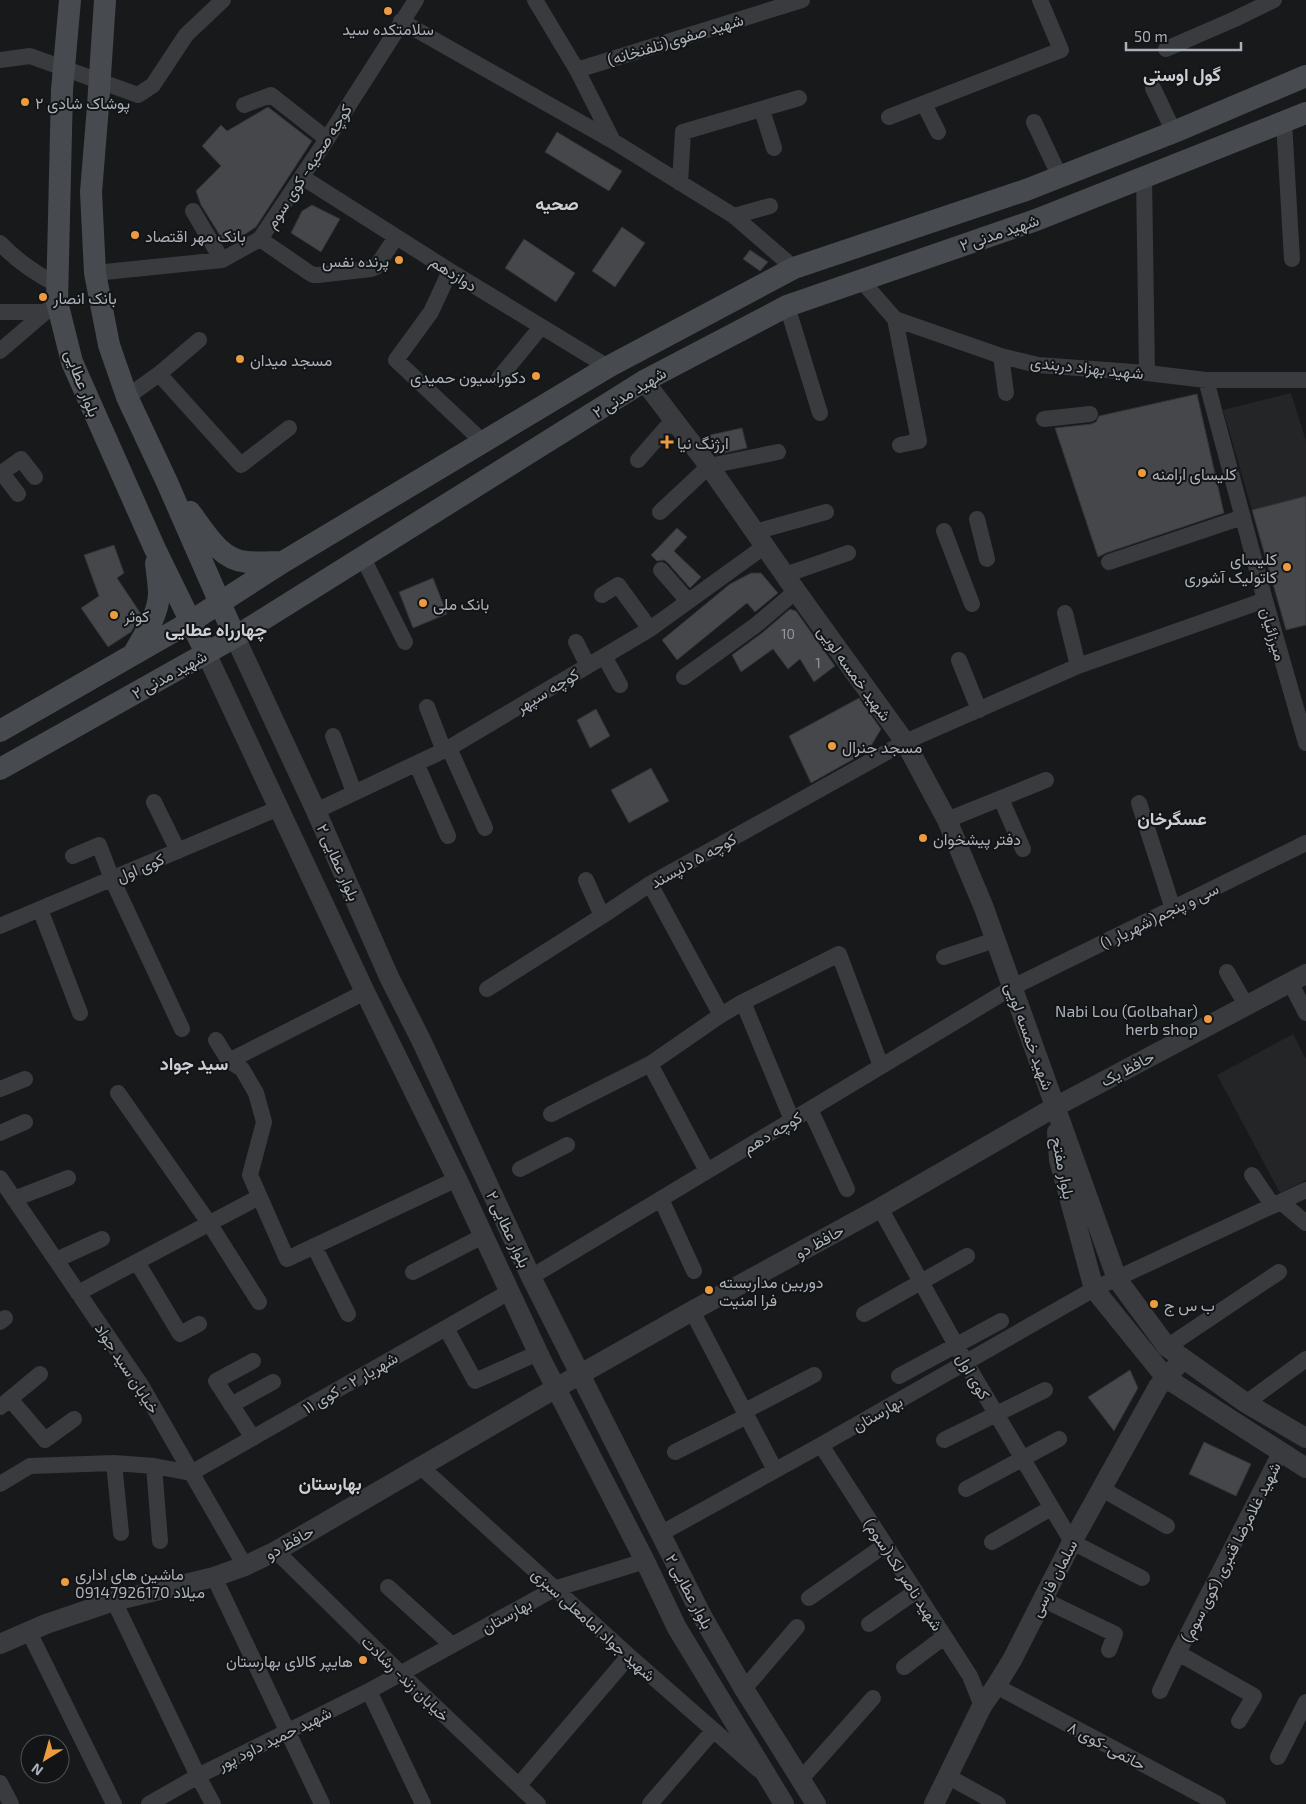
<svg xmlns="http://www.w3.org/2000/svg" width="1306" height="1804" viewBox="0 0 1306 1804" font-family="'Exo 2',Vazirmatn,sans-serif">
<rect width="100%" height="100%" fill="#18191a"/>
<!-- built -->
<path fill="#242527" d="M1291,393l15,48v55l-54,14 -29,-100z
M1293,1034l13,25v121l-26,13 -63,-118z"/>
<!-- building -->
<path fill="#45474a" stroke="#323336" d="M268,107l44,34 -56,86 -24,16 -8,-1 -23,-37 -5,-14 25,-25 -19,-20 19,-21 6,6z
M557,132l65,39 -13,20 -64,-39z
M312,205l28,14 -19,33 -30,-19 11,-22z
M622,227l23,16 -30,44 -23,-16z
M524,239l51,34 -19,29 -51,-34z
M750,250l18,12 -8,9 -17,-12z
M1197,394l27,119 -118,40 -8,4 -43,-129 36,-4 5,-2 3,-6z
M742,428l5,20 -32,7 -5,-20z
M1306,496v129l-20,5 -34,-120z
M677,528l10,9 -13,14 27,26 -11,11 -22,-25 -4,-3 -7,1 -6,-6z
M114,545l10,28 -7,5 24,36 -10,18 -23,15 -27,-39 18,-12 -15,-41z
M751,573h10l17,20 -23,19 -8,-9 -70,57 -15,-20 68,-56z
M433,578l14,36 -34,14 -14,-36z
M790,609l6,2 39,55 -21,16 -14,-23 -12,10 -15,-20 -32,23 -9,-17 30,-22z
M859,698l22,31 -13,22 -57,32 -22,-47z
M596,709l14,27 -20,12 -13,-28z
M651,768l18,33 -40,22 -18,-33z
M1130,1370l8,18 -24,43 -26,-34z
M1204,1442l47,22 -15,32 -47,-22z"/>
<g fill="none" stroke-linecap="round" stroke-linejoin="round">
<!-- minor -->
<path stroke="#393b3f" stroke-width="16" d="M535,0l42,70 36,71
M401,21l212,120 121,75 60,52
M1166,49l69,-30 39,-19
M0,60l30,-4 108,39 15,-10 33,-50 37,-35
M577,70l225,-70
M1153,88l21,44
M924,104l14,28
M244,105l27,-10 56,44
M762,110l12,38
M889,117l172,-67 -21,-50
M1034,122l26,55
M1284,122l8,137
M1144,176l3,197
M302,177l148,94 158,96
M680,183l3,-51 116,-34
M193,211l29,49
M734,216l36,-10
M260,239l48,33 5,3h5l53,-6 5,-2 20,-30
M0,243c17,18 36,31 58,42
M450,271l-19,41 -35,48 86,81
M95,273l127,-13 38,-21 67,-100 89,-139
M861,280l34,39 106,37 37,9 109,8 59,7h100
M787,306l33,107
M0,312h45
M895,319l24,122 -19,4
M0,351l57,-49
M1001,356l5,37
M159,374l82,91 48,-37
M499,378l42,-51
M1206,380l59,220 41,143
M127,397l32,-23 40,-34
M1044,419l46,-5
M638,460l35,-40
M2,473l16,21
M0,474l21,-15 14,18
M660,512l49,-46 69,-14
M977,519l10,40
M944,531l28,73
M755,532l71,-20
M362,556l43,86
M1109,562l134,-45
M661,570l27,31
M785,575l63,-22
M602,595l16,-10 32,44
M1065,613l13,53
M576,642l12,24
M604,656l16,29
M959,660l20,50
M684,677l72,-52 40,-34
M427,707l17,44
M333,736l21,56
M449,748l36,80
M417,765l31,71
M1001,799l22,50
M154,802l24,49
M1139,803l34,106
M316,811l133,-63 201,-119 115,-83
M947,820l99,-40
M73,856l26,-11 13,34 70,150
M586,880l16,36
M40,909l40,104
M0,926l279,-118
M944,957l51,-17
M1227,972l19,33
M1290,982l16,31
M487,989l115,-73 48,-32 255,-142 173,-76 187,-66
M743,1002l49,118
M721,1015l22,-13 96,-48 42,112
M216,1040l13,21 13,8 14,24 8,29 -14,53 37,84 170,-80
M229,1061l136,-69
M650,1064l57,107
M0,1089l25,-10
M118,1093l91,130 50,79
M810,1109l37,80
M551,1114l99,-50 71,-49 -71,-131
M0,1133l25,-11
M520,1169l47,-24
M1252,1175l21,31
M0,1178l141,207 104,181
M14,1199l54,-21
M661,1199l33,72
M1281,1202l25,21
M880,1208l86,155 106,179 70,36
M314,1246l34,68
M56,1260l46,-21
M137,1262l43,72 19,-10
M413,1272l70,-36
M531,1277l482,-290 293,-144
M78,1293l181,-96
M692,1311l83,159
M864,1314l103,-58
M0,1322l5,-4
M446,1328l29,53 63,-28
M1167,1347l112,-75
M899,1376l102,-55
M10,1399l35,41 29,-21
M1246,1403l60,-44
M231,1405l42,-23
M0,1407l40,-33
M745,1411l69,-36
M253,1438l-37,-57 37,-20
M944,1440l101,-50
M821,1445l149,231 12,30
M675,1452l72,-36
M114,1463l7,70
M154,1466l6,75
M421,1467l208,189 130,114
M0,1484l30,-18 84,-3 40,3 37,7 318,-181
M966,1489l93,-50
M1102,1489l65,37
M660,1534l161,-89 273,-156 212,-99
M992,1542l59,-34
M276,1551l125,123 137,130
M214,1577l108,227
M388,1587l64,58
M809,1598l76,-53
M1042,1599l73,35 -6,16
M114,1601l84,175 15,28
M869,1624l46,-32
M28,1630l86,174
M904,1667l40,-30
M996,1686l222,118
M744,1689l53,-62
M369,1691l54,113
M1160,1691l18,-38
M1239,1721l15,-25 -76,-43 103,-202
M1278,1757l28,-55
M947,1776l51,28
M801,1779l72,-81
M0,1783l11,21
M519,1785l110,-129
M149,1804l49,-28 171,-85 185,-102 91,-28
M650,1804l63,-73"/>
<!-- tertiary -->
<path stroke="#393b3f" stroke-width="20" d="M644,381l65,85 87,125 109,151 42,78 37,88 133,371 50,68 79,56 60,35
M235,637l81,174 73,166 32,63 110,237 171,339 42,73 72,115
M206,653l159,339 92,187 84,180 104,202 32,67 107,176
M1057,1132l2,28 35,129 72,89 140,90
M0,1644l46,-20 68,-23 100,-24 31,-11 31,-15 280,-163 136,-77 188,-103 175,-101 251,-133
M934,1804l48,-98 14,-20 16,-26 60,-118 86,-155 25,-28"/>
<!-- secondary -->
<path stroke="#474a4f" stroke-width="22" d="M70,0l-8,90 -5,212 15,60 83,187 51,104
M105,0l-7,106 -7,86 4,81 14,72 18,52 39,83 69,157
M190,512c15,20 30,48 57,50 12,1 24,0 36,0
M134,653c10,-18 24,-37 25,-59 0,-10 -2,-21 -3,-31
M0,731l190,-109 93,-60 325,-195 186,-99 232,-78 148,-58 132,-56
M0,769l235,-132 409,-256 143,-75 249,-86 270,-107"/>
</g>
<!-- markers -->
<g fill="#ec9b3f" stroke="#131415" stroke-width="2">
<circle cx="388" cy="11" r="5"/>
<circle cx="25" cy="102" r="5"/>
<circle cx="135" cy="235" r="5"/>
<circle cx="399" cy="260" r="5"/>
<circle cx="43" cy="297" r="5"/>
<circle cx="240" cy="359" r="5"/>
<circle cx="536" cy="376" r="5"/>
<path d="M664.5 434.5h5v5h5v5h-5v5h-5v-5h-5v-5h5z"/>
<circle cx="1142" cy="473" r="5"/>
<circle cx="1287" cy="567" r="5"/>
<circle cx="423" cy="603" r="5"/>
<circle cx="114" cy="615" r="5"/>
<circle cx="832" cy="746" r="5"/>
<circle cx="923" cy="838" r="5"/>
<circle cx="1208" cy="1019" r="5"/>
<circle cx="709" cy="1290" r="5"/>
<circle cx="1154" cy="1304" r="5"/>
<circle cx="65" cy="1582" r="5"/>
<circle cx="363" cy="1660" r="5"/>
</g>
<g text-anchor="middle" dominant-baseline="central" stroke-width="4" stroke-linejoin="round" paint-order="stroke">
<!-- number labels -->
<g font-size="14" fill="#92969e">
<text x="788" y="633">10</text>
<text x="818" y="662">1</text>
</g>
<!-- poi labels -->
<g font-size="16" fill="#abb1ba" stroke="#131415" text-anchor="start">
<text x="388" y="28" text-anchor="middle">سلامتکده سید</text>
<text x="35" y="102">پوشاک شادی ۲</text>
<text x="145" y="235">بانک مهر اقتصاد</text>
<text x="389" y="260" text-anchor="end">پرنده نفس</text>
<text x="53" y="297">بانک انصار</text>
<text x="250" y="359">مسجد میدان</text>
<text x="526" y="376" text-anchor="end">دکوراسیون حمیدی</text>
<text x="677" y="442">ارژنگ نیا</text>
<text x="1152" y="473">کلیسای ارامنه</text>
<text x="1277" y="558" text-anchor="end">کلیسای<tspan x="1277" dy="18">کاتولیک آشوری</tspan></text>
<text x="433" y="603">بانک ملی</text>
<text x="124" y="615">کوثر</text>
<text x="842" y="746">مسجد جنرال</text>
<text x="933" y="838">دفتر پیشخوان</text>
<text x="1198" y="1010" text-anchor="end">Nabi Lou (Golbahar)<tspan x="1198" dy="18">herb shop</tspan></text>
<text x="719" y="1281">دوربین مداربسته<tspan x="719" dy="18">فرا امنیت</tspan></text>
<text x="1164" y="1304">ب س ج</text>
<text x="75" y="1573">ماشین های اداری<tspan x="75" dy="18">میلاد 09147926170</tspan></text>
<text x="353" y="1660" text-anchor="end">هایپر کالای بهارستان</text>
</g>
<!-- street labels -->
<g font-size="16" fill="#abb1ba" stroke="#131415">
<text transform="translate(675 39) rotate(-17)">شهید صفوی(تلفنخانه)</text>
<text transform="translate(308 166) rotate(-57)">کوچه صحیه- کوی سوم</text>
<text transform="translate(999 232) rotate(-19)">شهید مدنی ۲</text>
<text transform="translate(454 273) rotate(32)">دوازدهم</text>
<text transform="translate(1087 367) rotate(6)">شهید بهزاد دربندی</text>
<text transform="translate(83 383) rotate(69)">بلوار عطایی</text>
<text transform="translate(629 392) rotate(-31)">شهید مدنی ۲</text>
<text transform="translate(1274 634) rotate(74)">میرزائیان</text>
<text transform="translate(855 673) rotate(54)">شهید خمسه لویی</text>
<text transform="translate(169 674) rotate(-29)">شهید مدنی ۲</text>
<text transform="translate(547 690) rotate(-31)">کوچه سپهر</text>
<text transform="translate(693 860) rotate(-29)">کوچه ۵ دلپسند</text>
<text transform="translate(339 862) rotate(66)">بلوار عطایی ۲</text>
<text transform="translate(140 867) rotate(-23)">کوی اول</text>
<text transform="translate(1159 915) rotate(-26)">سی و پنجم(شهریار ۱)</text>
<text transform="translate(1030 1036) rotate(70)">شهید خمسه لویی</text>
<text transform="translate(1127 1068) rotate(-28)">حافظ یک</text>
<text transform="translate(772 1132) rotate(-31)">کوچه دهم</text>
<text transform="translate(1064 1168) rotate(79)">بلوار مفتح</text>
<text transform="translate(509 1229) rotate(65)">بلوار عطایی ۲</text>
<text transform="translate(819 1241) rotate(-29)">حافظ دو</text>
<text transform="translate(128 1368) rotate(57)">خیابان سید جواد</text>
<text transform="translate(974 1376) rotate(60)">کوی اول</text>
<text transform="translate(350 1382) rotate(-30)">شهریار ۲ - کوی ۱۱</text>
<text transform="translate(877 1413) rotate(-30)">بهارستان</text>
<text transform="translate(289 1542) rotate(-29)">حافظ دو</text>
<text transform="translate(1230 1552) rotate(-63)">شهید غلامرضا قنبری (کوی سوم)</text>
<text transform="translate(904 1574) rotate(57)">شهید ناصر لک(سوم)</text>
<text transform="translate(1053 1578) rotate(-63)">سلمان فارسی</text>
<text transform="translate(690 1591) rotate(62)">بلوار عطایی ۲</text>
<text transform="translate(506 1615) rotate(-29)">بهارستان</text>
<text transform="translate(594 1624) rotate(42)">شهید جواد امامعلی سبزی</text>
<text transform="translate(406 1678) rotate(44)">خیابان زند- رشادت</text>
<text transform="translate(274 1738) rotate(-26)">شهید حمید داود پور</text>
<text transform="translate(1107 1745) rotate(28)">حاتمی-کوی ۸</text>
</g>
<!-- neighbourhood labels -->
<g font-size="18" font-weight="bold" fill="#ccd0d6" stroke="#131415">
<text x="1182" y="74">گول اوستی</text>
<text x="557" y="203">صحیه</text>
<text x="216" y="629">چهارراه عطایی</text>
<text x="1172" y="818">عسگرخان</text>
<text x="194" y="1063">سید جواد</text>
<text x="330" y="1483">بهارستان</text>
</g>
</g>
<!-- north arrow -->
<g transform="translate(45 1759) rotate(217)"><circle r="24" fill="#131415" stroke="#505357"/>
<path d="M0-4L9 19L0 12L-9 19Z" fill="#ec9b3f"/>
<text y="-8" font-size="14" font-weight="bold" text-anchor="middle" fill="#abb1ba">N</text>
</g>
<!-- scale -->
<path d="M1126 42v8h115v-8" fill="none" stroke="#abb1ba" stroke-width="2.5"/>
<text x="1134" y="42" font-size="15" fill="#abb1ba" stroke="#131415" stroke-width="4" paint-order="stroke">50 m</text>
</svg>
